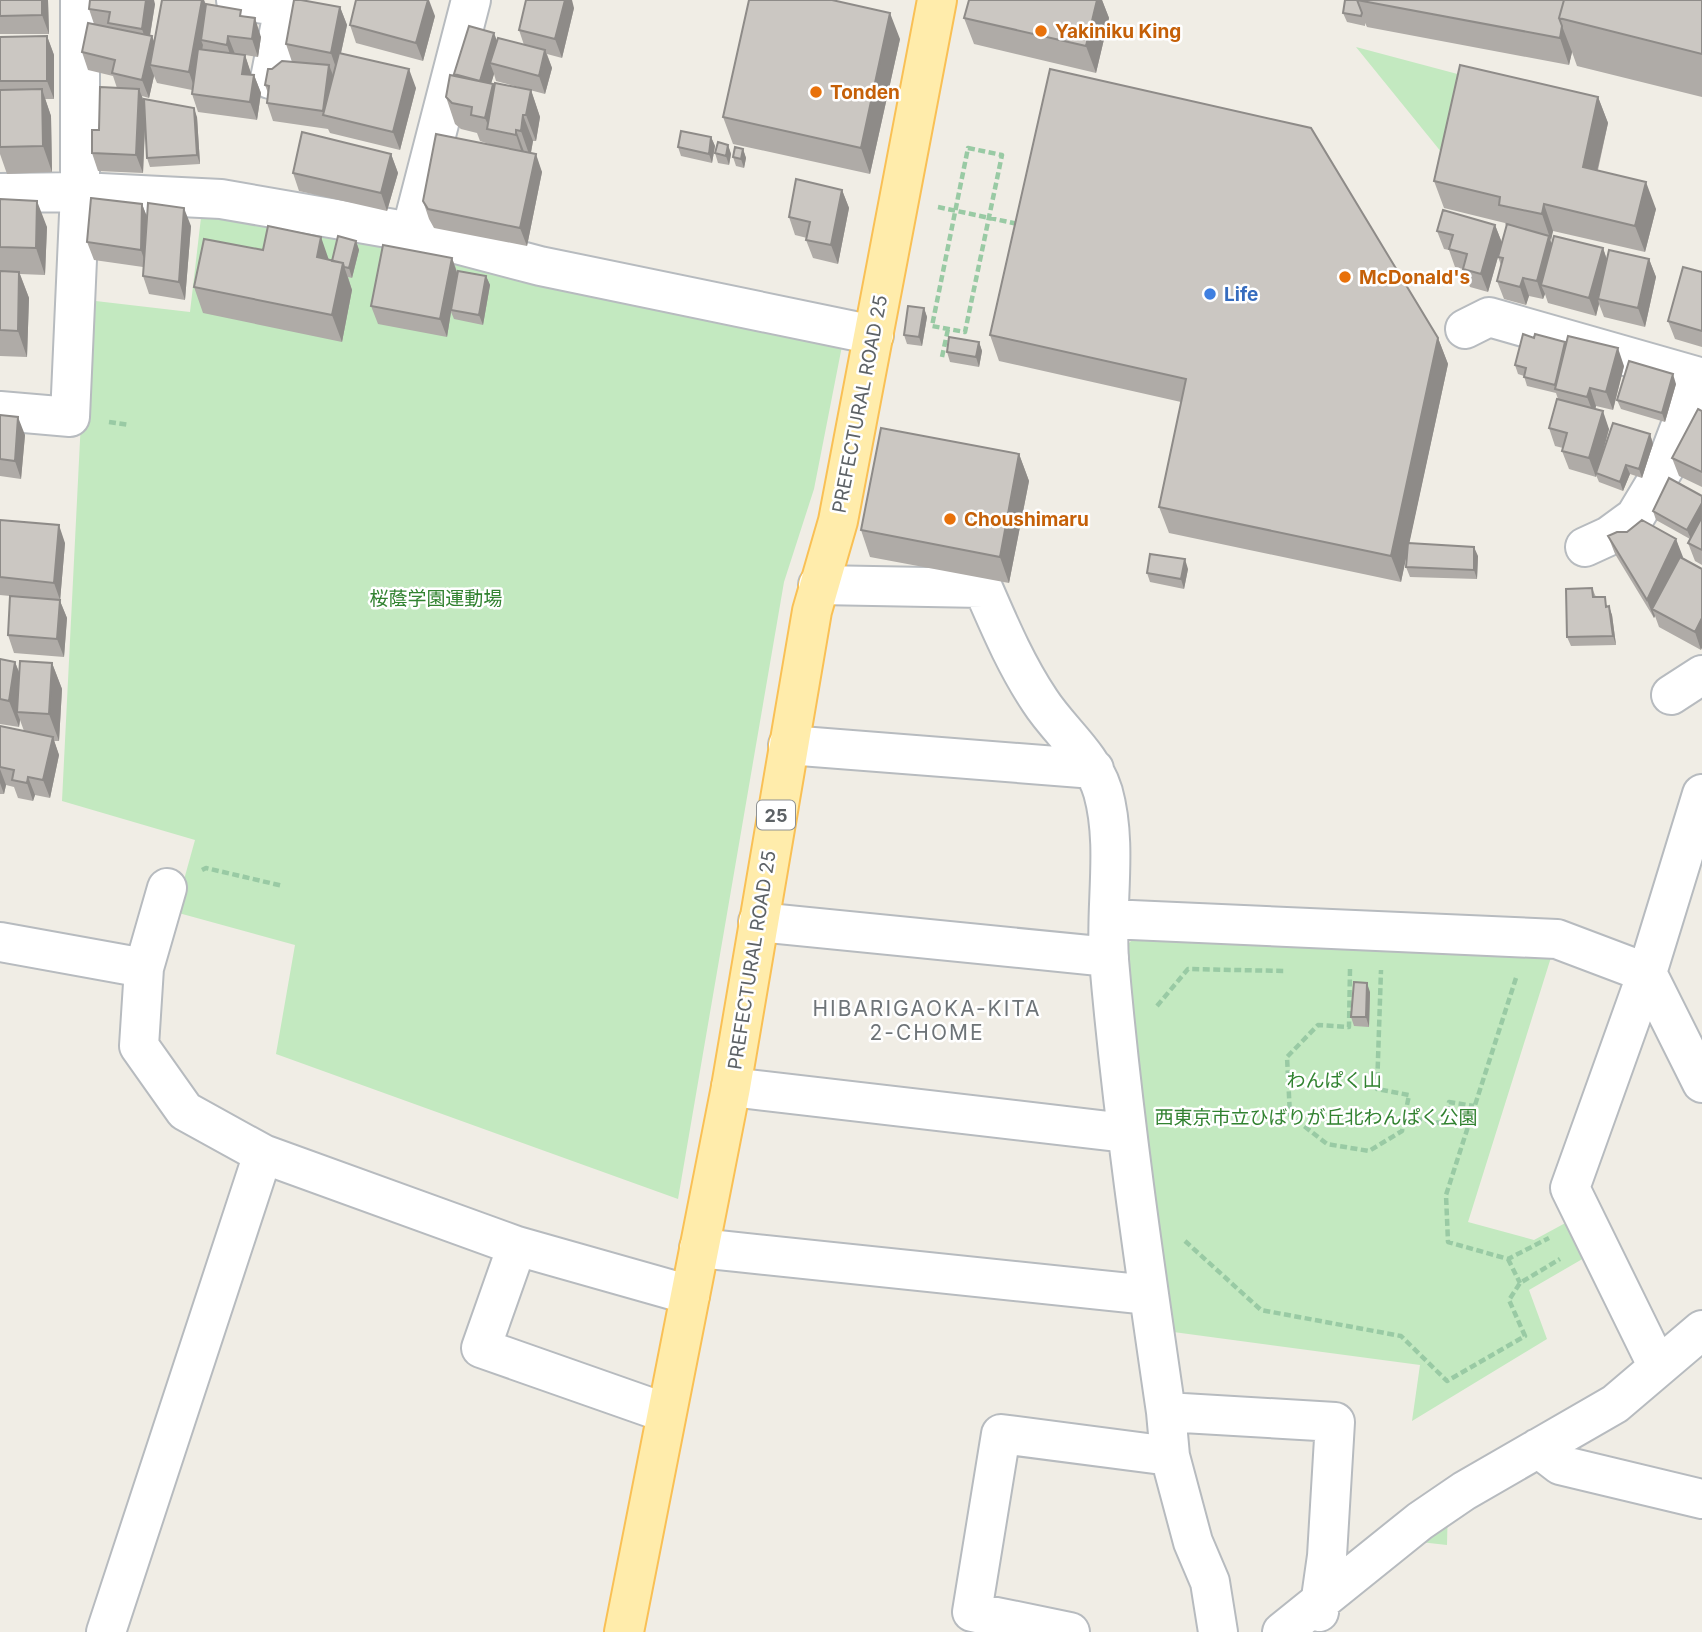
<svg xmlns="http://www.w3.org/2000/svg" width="1702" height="1632" viewBox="0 0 1702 1632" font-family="Inter,'Noto Sans JP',sans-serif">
<rect width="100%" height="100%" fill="#f0ede5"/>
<!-- green -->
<path fill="#c3e9c0" d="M1356,47l109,29 -23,77z
M202,209l210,33 430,104 -28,143 -30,93 -106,617 -402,-145 19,-109 -120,-33 20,-72 -133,-39 25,-501 103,12z
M1140,932l413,19 -85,271 66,18 35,-19 22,33 -62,36 18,49 -135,82 8,-56 -254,-34 -44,-381z
M1448,1503l-1,42 -45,-5z"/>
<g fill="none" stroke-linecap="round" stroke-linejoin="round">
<defs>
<path id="minor" d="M80,0v192l141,7 190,33
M236,0l48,7 -14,72
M471,0l-60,232 129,34 334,69
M0,193l80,-1 -10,225 -70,-6
M1465,329l24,-12 210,60 -34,90 -30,50 -26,19 -24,11
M818,585l165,3c17,39 33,77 57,113 20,31 52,54 63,91 15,54 2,113 6,168 13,151 35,302 57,452l4,44 23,86 17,40 8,50
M1671,695l31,-20
M788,745l306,24
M1109,919l448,20 90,34 55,110
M758,922l351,35
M0,942l144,26 -5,78 46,65 78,43 254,92 173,49
M144,968l23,-80
M731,1087l395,46
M517,1246l-36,102 185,65
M699,1248l450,47
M1658,1367l-88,-179 77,-215 55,-179
M1166,1412l169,10 -8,134 -8,56
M1538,1448l22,17 142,34
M106,1632l157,-478
M1070,1632l-98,-20 29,-178 169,22
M1282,1632l138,-111 44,-30 151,-87 87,-74"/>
<path id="major" d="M624,1632l107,-545 81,-476 26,-90 99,-521"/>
</defs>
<!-- minor casing -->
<use href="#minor" stroke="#b7bbbf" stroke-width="42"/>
<!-- major casing -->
<use href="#major" stroke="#f9c055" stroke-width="42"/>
<!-- path -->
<path stroke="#99caa4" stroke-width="4.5" stroke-dasharray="7 3.5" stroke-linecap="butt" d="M968,148l34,7 -37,177 -33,-6z
M938,207l80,17
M942,357l6,-28
M109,422l20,3
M202,870l4,-2 77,18
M1350,969l-1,58 -31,-2 -31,32 3,58 37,29 42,7 33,-20 7,-36 -32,-6 4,-119
M1516,978l-70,217 2,47 60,17 41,-21
M1157,1006l31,-37 96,2
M1405,1117l41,7 3,-22 25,4
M1185,1241l76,69 140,26 46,45 78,-45 -16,-36 11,-17 40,-24
M1508,1259l12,24"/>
<!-- minor -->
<use href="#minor" stroke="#fff" stroke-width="38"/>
<!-- major -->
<use href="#major" stroke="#ffecab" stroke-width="38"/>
</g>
<!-- wall -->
<path fill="#afaba7" d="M0,0h48l1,34h-49z
M204,0l2,6 37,10 18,21 -3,20 -13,-2 6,20h3l7,18 -4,27 -59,-8 -6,-18v-4l-35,-7 -3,-7 -5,22 -7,-2 3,8 52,13 3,47 -50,3 -3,-9 -2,-38 -2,53 -45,-2 -6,-18 7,-23 18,-42 -4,-12 -25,-6 -6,-18 12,-28 -5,-15 66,-5 -5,32h2l2,7z
M969,0h133l7,18 -13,55 -122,-29 -10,-26z
M1345,0h357v97l-125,-31 -5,-14 -3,13 -202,-38 -2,-4v3l-18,-4 -4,-9z
M340,7l7,18 -6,28 75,35 -16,62 -70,-17 -2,-4 -55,-8 -6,-18 1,-10 -3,-8 7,-16 20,-7 -6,-18z
M574,8l-12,50 -15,-4 5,14 -7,26 -49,-13 -2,-7 -3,9 3,5 37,2 9,27 -4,24h-3l-2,12 11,19 -15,74 -93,-18 -5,-9 -6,-18 69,-56 -12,-4 -3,-8 -16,-4 -6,-5 -9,-27 8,-22 43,-34 27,4 -5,-15z
M435,16l-12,45 -67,-18 -6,-18z
M47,36l7,19v44h-9l6,17 1,56 -45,2 -7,-20v-117z
M900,39l-30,135 -137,-30 -10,-27z
M1598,97l10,26 -10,47 58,39 -11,43 -92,-21 -3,9 2,4 51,4 4,12 42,-1 7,18 -11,50 -41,-10 -5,-13 -3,12 -48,-13 -3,-9 -2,5 -14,-3 -3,9 -22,-6 -7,-18 4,-16 -3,-8 8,-31 -1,-3 -61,-15 -10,-27z
M711,137l4,9 -3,17 -31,-7 -3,-9z
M728,145l3,9 -2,11 -11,-2 -3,-10z
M743,149l3,9 -2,10 -8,-2 -3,-9z
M391,154l7,19 -11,38 -88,-20 -6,-18z
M842,190l7,18 -11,56 -25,-6 -7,-18 1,-2 -12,-3 -6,-18z
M0,199l47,28 -2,48 -25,-1 9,24 -2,59 -27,-1z
M142,204l5,13 44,9 -6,74 -36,-6 -6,-18v-9l-49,-7 -7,-18z
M1495,225l7,18 -14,49 -18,-5 -7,-18 -8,-2 -6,-17 -5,-1 -7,-18z
M356,241l3,9 -7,28 -4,-1 4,13 -10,52 -139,-29 -9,-26 69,-37 69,11z
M452,258l6,16 28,2 4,9 -7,40 -29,-6 -3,-7 -4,25 -69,-13 -7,-18z
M1702,272v75l-27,-8 -7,-18z
M924,308l3,9 -5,29 -15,-2 -3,-9z
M990,335l448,3 10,26 -39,179 69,13 -1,23 -67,-2 -4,-10 1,-16 -6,31 -232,-49 -10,-26 22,-105 -182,-41z
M1534,338l90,28 -11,44 -17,-4 -1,3 14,20 -7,26 48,-21 3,10 -11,34 -12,-4 -7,17 -24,-9 -3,-7v2l-27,-8 -7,-18 1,-3 -8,-2 -6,-18 9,-29 -2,-6 -29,-7 -3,-10 -6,-2 -3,-9z
M979,342l3,9 -3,16 -29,-5 -3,-10z
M1676,384l-11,38 -44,-13 -4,-9z
M1702,411v76l-23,-11 -7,-18z
M0,415l25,20 -4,44 -21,-3z
M1019,454l10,27 -20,102 -139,-26 -9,-27z
M1702,496v69l-7,-4 -7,-18 2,-4 -34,-19 -3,-9z
M0,520l65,23 -5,58 7,17 -3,39 -50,-4 -6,-18 12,-38 -20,-2z
M1608,536l68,3 6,19 20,11 -1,81 -42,-23 -4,-11 -1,2 -39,-64z
M1188,569l-4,20 -34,-7 -3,-9z
M1592,588l4,9 12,9 4,9 4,30 -45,1 -4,-9z
M0,659l15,3 4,10 33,-9 10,26 -3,52h-5l5,14 -9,43 -15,-3 -2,6 -15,-3 -4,-11 -8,-2 -2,9h-4v-68l24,5 -4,-11 -1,7 -19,-3z
M1370,992l-1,35 -15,-1 -3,-9z"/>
<!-- shaded-wall -->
<path fill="#8e8b88" d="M42,0h6l1,34 -7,-19z
M146,0h8l1,4 -7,43 -6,-18z
M202,0h2l5,14 -8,26 2,5 -8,45 -6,-18z
M428,0h1l6,16 -12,45 -7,-18z
M565,0h7l2,8 -12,50 -7,-19z
M1091,0h11l7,18 -13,55 -10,-27z
M340,7l7,18 -10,46 -6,-18z
M890,13l10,26 -30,135 -9,-26z
M255,18l6,19 -3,20 -6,-18z
M1562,26l10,26 -3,13 -9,-27z
M494,33l7,18 -11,12 4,11 -8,27 -6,-18z
M47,36l7,19v44l-7,-18z
M152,36l7,18 -9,11 4,11 -5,22 -7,-18z
M228,36l7,18 -2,9 -6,-18z
M545,50l7,18 -7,26 -6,-18z
M245,55l6,18 -3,19 -6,-18z
M329,65l7,18 -12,32 -1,-4z
M409,69l7,19 -16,62 -7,-18z
M254,75l7,18 -4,27 -7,-18z
M493,84l9,26 -12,20 -5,-12z
M42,89l9,27 1,56 -9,-26z
M139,89l7,18 -3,66 -7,-18z
M531,90l9,27 -4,24 -10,-26z
M1598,97l10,26 -16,70 -9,-26z
M194,108l3,9 3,47 -3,-9z
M523,115l10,26 -3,16 -9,-26z
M516,130l10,27 -1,5 -9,-27z
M711,137l4,9 -3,17 -3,-9z
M728,145l3,9 -2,11 -3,-9z
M743,149l3,9 -2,10 -3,-9z
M391,154l7,19 -11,38 -6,-18z
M536,154l6,18 -15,74 -7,-18z
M1646,182l10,27 -11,43 -10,-26z
M842,190l7,18 -11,56 -7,-19z
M37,201l10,26 -2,48 -9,-27z
M142,204l7,18 -2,46 -6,-18z
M1544,204l9,27 -2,10 -9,-27z
M184,208l7,18 -6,74 -6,-18z
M1495,225l7,18 -14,49 -7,-18z
M1549,236l6,18 -14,31 4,9 -2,5 -6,-18z
M321,237l9,26 -13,-6z
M356,241l3,9 -7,28 -3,-10z
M1603,248l6,18 -11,33 1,5 -3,12 -7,-18z
M452,258l6,18 -7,34v2l-4,25 -7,-18z
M1649,259l7,18 -11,50 -7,-19z
M343,263l9,27 -10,52 -10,-27z
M19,272l10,26 -2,59 -9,-26z
M486,276l4,9 -7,40 -4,-10z
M1523,278l6,18 -3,9 -6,-18z
M924,308l3,9 -5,29 -3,-9z
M1438,338l10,26 -47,218 -10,-26z
M979,342l3,9 -3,16 -3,-10z
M1618,348l6,18 -11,44 -7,-18z
M1673,374l3,10 -11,38 -3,-9z
M1590,388l6,18 -2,9 -7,-18z
M1603,411l6,18 -13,48 -7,-19z
M18,417l7,18 -4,44 -6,-18z
M1650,434l3,10 -11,34 -3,-9z
M1019,454l10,27 -20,102 -9,-26z
M1626,465l4,9 -7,17 -3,-9z
M1702,503v15l-11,21 -4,-9z
M59,525l6,18 -5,58 7,17 -3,39 -7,-18 3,-39 -6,-17z
M1676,539l7,18 -26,54 -5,-2 3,7 -1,2 -7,-18z
M1474,547l4,9 -1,23 -3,-9z
M1185,559l3,10 -4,20 -3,-10z
M1609,606l3,9 4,30 -3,-9z
M1702,618v30l-1,2 -6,-18z
M15,662l10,26 -8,24 3,8 -1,7 -10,-26z
M52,663l10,26 -3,52 -10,-27z
M53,737l6,18 -9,43 -7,-18z
M0,769l6,16 -2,9 -4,-11z
M28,777l7,18 -2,6 -6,-18z
M1367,983l3,9 -1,35 -3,-10z"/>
<!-- building -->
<path fill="#cbc7c2" stroke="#8e8b88" stroke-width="2" d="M0,0h42v15l-42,1z
M90,0h56l-4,29 -34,-6 2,-11 -21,-3z
M162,0h40l-13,72 -39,-7z
M294,0h7l39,7 -9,46 -45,-9z
M356,0h72l-12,43 -66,-18z
M526,0h39l-10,39 -36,-9z
M749,0h83l58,13 -29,135 -138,-31z
M969,0h128l-11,46 -122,-28z
M1345,0h12l5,13 -1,3 -18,-3z
M1357,0h207l-5,18 3,8 -2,12z
M1564,0h138v54l-143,-36z
M206,4l35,6 -1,6 15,2 -3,21 -24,-3 -1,9 -26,-5z
M88,23l64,13 -10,44 -30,-7 3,-13 -33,-8z
M469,26l25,7 -14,48 -26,-7z
M47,36v45h-47v-44z
M498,38l47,12 -6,26 -49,-13z
M198,49l47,6 -3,19 12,1 -4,27 -58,-8z
M339,53l70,16 -16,63 -70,-17z
M282,61l47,4 -6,46 -56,-8 2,-17 -4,-1 3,-16h4z
M1460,65l138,32 -15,70 63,15 -11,44 -91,-22 -2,10 -43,-9 1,-8 -66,-16z
M1050,69l261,59 127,210 -47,218 -232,-49 27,-128 -196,-44z
M450,75l43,9 -8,34 -14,-3 1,-8 -20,-4 -6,-6z
M495,83l36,7 -5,25h-3l-2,16 -5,-1v5l-29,-6z
M100,87l39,2 -3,66 -44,-2v-23h7z
M42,89l1,57 -43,1v-57z
M144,99l50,9 3,47 -50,3z
M681,131l30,6 -2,17 -31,-7z
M302,132l89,22 -10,39 -88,-20z
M436,134l100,20 -16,74 -92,-19 -5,-8z
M718,142l10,3 -2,11 -11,-3z
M735,147l8,2 -2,10 -8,-2z
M796,179l46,11 -11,55 -25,-5 4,-18 -21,-5z
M91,198l51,6 -1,46 -54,-8z
M0,199l37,2 -1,47 -36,-1z
M148,203l36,5 -5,74 -36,-6z
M1443,210l52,15 -14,49 -18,-5 4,-15 -18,-5 4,-14 -16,-4z
M1507,224l42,12 -12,45 -14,-3 -3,9 -23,-6 6,-23 -5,-1z
M268,226l53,11 -4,20 26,6 -11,52 -138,-28 10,-48 59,11z
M338,236l18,5 -7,27 -5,-1 -1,-4 -11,-2z
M1554,236l49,12 -14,50 -48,-13z
M383,245l69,13 -12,61 -69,-13z
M1609,250l40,9 -11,49 -40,-9z
M1683,267l19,5v59l-34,-10z
M0,271l19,1 -1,59 -18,-1z
M458,271l28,5 -7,39 -28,-5z
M908,306l16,2 -5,29 -15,-2z
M1523,334l11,4 1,-4 30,8 -10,43 -31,-8 2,-9 -11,-3z
M1568,336l50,12 -12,44 -16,-4 -3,9 -32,-8z
M949,337l30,5 -3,15 -29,-5z
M1629,361l44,13 -11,39 -45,-13z
M1557,399l46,12 -14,47 -27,-7 5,-18 -18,-5z
M1698,409l4,2v61l-30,-14z
M0,415l18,2 -3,44 -15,-2z
M1613,423l37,11 -11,35 -13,-4 -6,17 -24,-9z
M881,428l138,26 -19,103 -139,-27z
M1669,478l33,18v7l-15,27 -34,-19z
M1702,517v33l-14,-7z
M0,520l59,5 -5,58 -54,-6z
M1642,520l34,19 -29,61 -39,-64 9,-4h10z
M1408,543l66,4v23l-68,-3z
M1150,554l35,5 -4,20 -34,-6z
M1680,557l22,12v49l-7,14 -43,-23z
M1592,588l1,9h12l1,10 3,-1 4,30 -46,1 -1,-48z
M10,596l50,4 -3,39 -49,-4z
M0,659l15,3 -6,39 -9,-2z
M20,661l32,2 -3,51 -32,-2z
M0,726l53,11 -10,43 -15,-3 -1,6 -15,-3 2,-10 -14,-3z
M1354,982l13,1 -1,34h-15z"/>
<!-- markers -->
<g fill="#e8710a" stroke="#fff" stroke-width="2.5">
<circle cx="1041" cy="31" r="7"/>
<circle cx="816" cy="92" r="7"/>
<circle cx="1345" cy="277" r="7"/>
<circle cx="950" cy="519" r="7"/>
</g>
<circle fill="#3f7fe0" stroke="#fff" stroke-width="2.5" cx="1210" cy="294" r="7"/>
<g text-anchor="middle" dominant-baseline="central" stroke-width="5" stroke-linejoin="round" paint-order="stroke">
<!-- shield labels -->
<rect fill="#fff" stroke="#8e9194" stroke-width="2" x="757" y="800.5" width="38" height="29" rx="5"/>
<g font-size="18" font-weight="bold" fill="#5d6266">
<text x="776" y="815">25</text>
</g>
<!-- food labels -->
<g font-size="19" font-weight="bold" fill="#c56008" stroke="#fff" text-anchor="start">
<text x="1055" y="31">Yakiniku King</text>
<text x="830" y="92">Tonden</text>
<text x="1359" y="277">McDonald's</text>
<text x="964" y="519">Choushimaru</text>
</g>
<!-- shop labels -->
<g font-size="19" font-weight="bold" fill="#366cbe" stroke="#fff" text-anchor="start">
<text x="1224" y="294">Life</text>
</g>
<!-- street labels -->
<g font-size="19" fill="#5d6266" stroke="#fff">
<text transform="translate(860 404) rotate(-79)">PREFECTURAL ROAD 25</text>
<text transform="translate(752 960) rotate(-81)">PREFECTURAL ROAD 25</text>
</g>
<!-- park labels -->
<g font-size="19" fill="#318230" stroke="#fff">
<text x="436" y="598">桜蔭学園運動場</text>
<text x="1334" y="1080">わんぱく山</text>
<text x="1316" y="1117">西東京市立ひばりが丘北わんぱく公園</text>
</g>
<!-- neighbourhood labels -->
<g font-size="21" letter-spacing="2" fill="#6e7478" stroke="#fff">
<text x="927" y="1008">HIBARIGAOKA-KITA<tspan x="927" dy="24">2-CHOME</tspan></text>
</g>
</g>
</svg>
